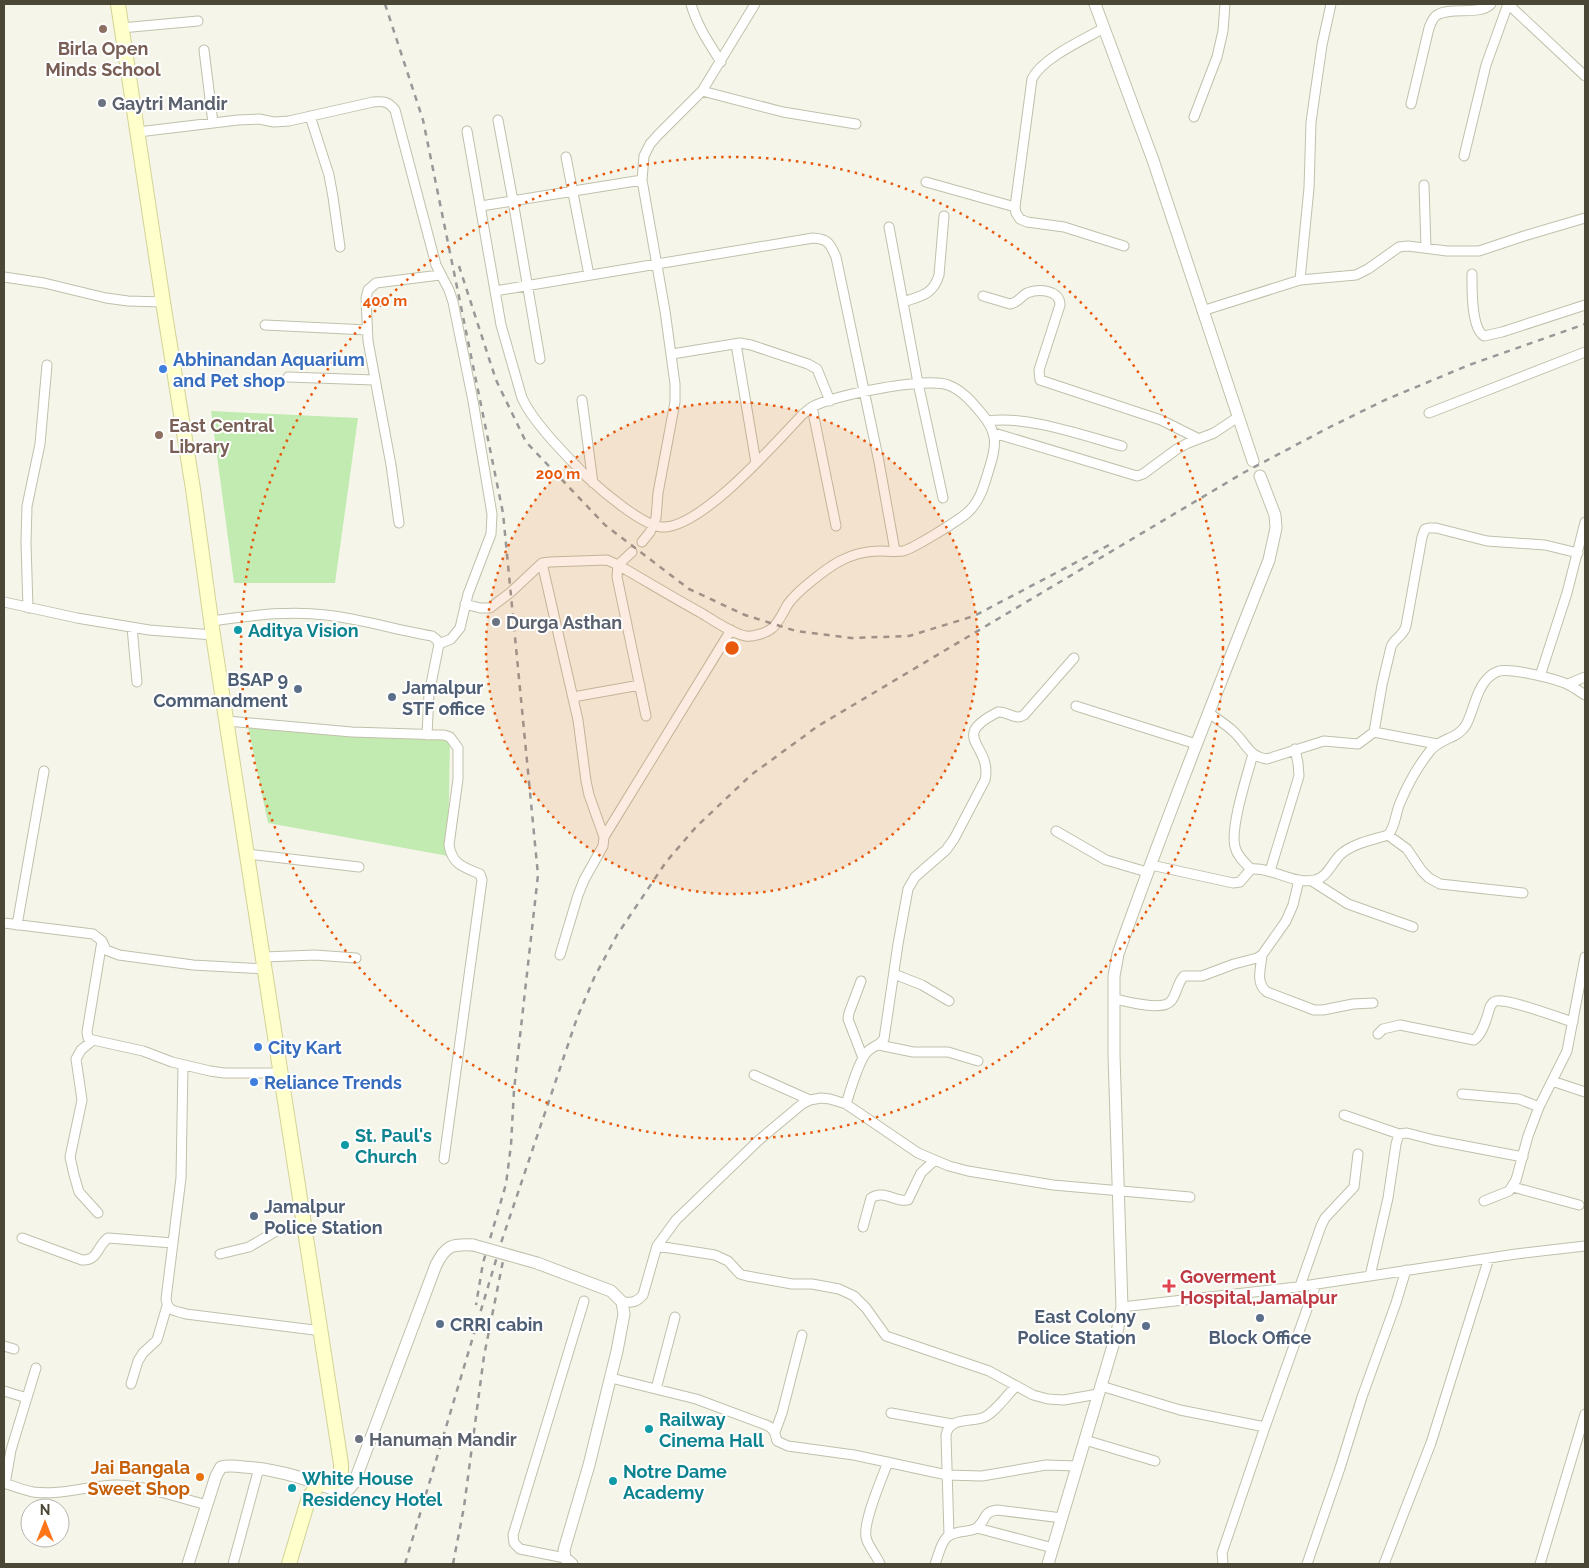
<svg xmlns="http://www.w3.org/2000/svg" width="1589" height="1568" viewBox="0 0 1589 1568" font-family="Raleway,sans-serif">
<rect width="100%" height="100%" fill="#f5f5ea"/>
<!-- green -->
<path fill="#c2ebb1" d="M211,411l147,7 -23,165h-101z
M247,722l203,15 -2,119 -180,-33z"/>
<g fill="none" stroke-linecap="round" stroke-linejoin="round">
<defs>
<path id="minor" d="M691,4c6,22 18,39 30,58
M1508,4l77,72
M121,28l77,-7
M1104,28c-21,12 -62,30 -72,51l-17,128 1,6 4,6 7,3 37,5 60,19
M204,50l9,73
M702,91l81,21 73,12
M1411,104l18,-76c2,-5 4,-11 8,-13 15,-9 42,1 54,-11
M310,116l19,59 4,22 7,50
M1194,117l23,-60 6,-26 2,-27
M498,120l15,81 27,158
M138,132l100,-12 21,-1 15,3 15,-1 84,-19c10,-1 15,-1 22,8l41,155 13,25 4,12 20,99 19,113 -1,20 -23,60 -8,34 -9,11 -12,5
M1464,156l22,-91 22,-61
M566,157l23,118
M926,182l89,25
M1424,185l2,63
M481,206l161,-26
M889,227l29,156 25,115
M1472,274c0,14 -1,54 12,62l18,-4 83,-27
M4,277l40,6 62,15 22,3 35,1
M1300,280l9,-92 2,-66 11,-77 9,-41
M495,291l318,-53c16,1 17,6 23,19l43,205 16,89
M983,296l27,8c8,-1 11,-8 17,-11 12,-5 33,-3 33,12l-21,65 1,10 121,40 38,19
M903,302c18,-6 30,-7 36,-27l5,-59
M1202,311l98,-31 56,-5 12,-6 31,-22 9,-1 39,5h32l45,-15 61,-18
M265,325l102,5
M736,344l20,119
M672,354l68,-11 11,2 57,19 9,5 13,32
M288,377l86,3
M582,400l11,83
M812,407l24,119
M1429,413l156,-61
M988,421c38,-6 96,15 134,25
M994,433l143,43 6,-2 34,-25 11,-6 26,-10 24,-16
M399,523l-8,-58 -23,-124 -2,-43 2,-8 8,-7 64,-8
M642,542l8,-10 6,-14 2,-25 17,-91v-18l-10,-73 -23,-131 2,-24 6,-12 8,-9 44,-44 53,-87
M632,552l-14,13 -1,12 29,139
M542,563l36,157 8,61 3,14 15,42 -1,9 -19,34 -6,15 -18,60
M4,602l73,16 72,12 64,5
M465,604l15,4h10l21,-16 31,-29 8,-1 57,-2 11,5c28,16 56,33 85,49 11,7 30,20 43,22 7,1 20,-3 25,-7 8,-6 12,-17 17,-25 9,-13 39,-36 52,-43 13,-7 26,-10 40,-10 8,0 15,1 23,0 10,-2 56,-31 64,-38 14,-12 18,-31 23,-47 7,-22 7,-34 -8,-52 -10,-12 -20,-24 -34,-29 -22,-8 -115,10 -136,22 -3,2 -6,5 -9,7 -27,28 -102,115 -141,113 -19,-1 -60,-36 -75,-50 -20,-21 -53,-53 -65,-79l-21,-73 -34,-194
M28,608l-2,-65 1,-37 13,-62 7,-79
M211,621c39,-5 76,-11 115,-6 36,4 70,15 106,21l5,4 2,4 -10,50 -2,41
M132,627l5,55
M1540,676l27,-83 18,-71
M1568,684l17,-7
M573,697l67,-12
M1076,706l120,38
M1209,713c8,6 18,12 25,19 13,12 14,24 33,27l57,-18 34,3 16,-12 63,12
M227,721l125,11 92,3 6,2 8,11v31l-9,66c3,19 14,22 31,29l2,6 -38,279
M1374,732l8,-47 9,-38c3,-9 12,-10 15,-21l16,-89 3,-8 4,-1h7l51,13 58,4 33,8
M1056,831l50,29 41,12
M1388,835l19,14 15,22 7,7 11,6 83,9
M604,837l127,-207
M248,854l111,13
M1151,865l82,18 7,-1 11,-13c22,-2 42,16 64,11 11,-2 16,-15 24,-24 11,-12 33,-16 49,-21 8,-9 7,-21 12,-32 7,-17 18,-37 30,-52 10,-13 28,-12 36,-26 8,-15 10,-36 23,-48 2,-2 7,-5 10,-6 13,-3 58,8 70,14 6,3 11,7 16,10
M1251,869c-6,-6 -14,-13 -16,-22 -5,-20 12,-71 18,-93
M1270,871l29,-95 -1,-13 -3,-14
M1312,881l36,23 65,23
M4,923l89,11 9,7 4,9 13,5 74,10 73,4
M17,925l27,-154
M102,941l-15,91 1,6 5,2 50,11 29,11 38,9 14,2h58
M1262,955c-1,13 -7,28 5,37l47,18h9l30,-6 20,-1
M264,957l51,-2 41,3
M894,974l28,11 27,16
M861,981l-12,32 -1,6 15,39
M1114,999c13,2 48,13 57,2 6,-7 6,-18 13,-25h18l32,-12 23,-6 5,-3 24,-34 7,-16 6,-25
M1378,1034l5,-5 17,-4 74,15c9,-6 13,-23 16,-33 2,-3 2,-5 6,-6 12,-3 63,17 77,21
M93,1040l-12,10 -5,9 6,41 -12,57 4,18 5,17 19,21
M879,1045l34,7h35l30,9
M183,1065l-2,113 -15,121c2,13 8,11 20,15l136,17
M754,1075l56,25
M1552,1081l33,11
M1462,1094l57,5 20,8
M846,1104c4,-12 13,-45 22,-53 6,-6 10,-4 16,-12l14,-95 10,-55 7,-12 31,-27 8,-11 31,-59c8,-36 -38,-42 13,-68 10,-1 17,9 26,3l50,-57
M1344,1115l55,19
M1513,1187l66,18
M1484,1201l25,-10 7,-11 12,-44 11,-29 28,-56 18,-94
M863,1227l8,-29c13,-9 25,5 37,2l13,-27 14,-13
M22,1238l60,22c16,1 15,-14 26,-22l65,5
M657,1246l58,9 13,6 12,13 7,2 45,8h20l27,5 15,7 12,12 20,28 103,35 44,24 15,4 16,1 34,-6
M220,1254l29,-7 29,-17 27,-3
M1370,1276l18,-78 8,-54 3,-10 8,-1 27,7 89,17
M1300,1286l21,-60 4,-8 29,-31 4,-33
M622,1302c10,1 15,0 21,-7l14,-49 19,-26 83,-80 43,-36 8,-4 11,-2 9,1 16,5 72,49 31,13 19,5 85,14 137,12
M1122,1307l175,-20 219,-33 69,-8
M4,1346l10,3
M611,1378l85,21 70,26c8,3 9,8 11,16l11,5 66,9 93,20 35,1 64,-11 31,1
M131,1384l7,-23 5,-8 14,-13 10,-34
M1101,1386l79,24 85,17 51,-143
M656,1389l19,-72
M4,1391l23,7
M891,1413l61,11
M775,1432l7,-19 20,-78
M1085,1440l70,21
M4,1483c9,3 19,7 29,9 28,4 57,-7 84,-7 31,1 60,12 90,20
M5,1484l6,-34 25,-82
M977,1528l76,20
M949,1535l-3,-100c3,-17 22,-13 36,-17 11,-3 25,-23 34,-32
M565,1558l-45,-9 -6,-6 -1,-8 71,-234
M233,1564l26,-96
M880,1564c-3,-8 -13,-19 -14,-27 -3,-16 16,-59 22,-75
M935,1564c8,-21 6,-31 32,-33 4,-1 8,-1 11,-4 9,-9 5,-15 19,-17l65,8
M1223,1564l-1,-11 43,-126
M1307,1564l33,-96 22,-71 34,-94 10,-33
M1384,1564l47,-121 58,-185
M1540,1564l45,-150"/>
<path id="tertiary" d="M1095,4l58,156 100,301
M537,1263l74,28 11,11 2,12 -7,37 -28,114 -25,85 1,8 7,6
M188,1564l28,-88 5,-9c7,-2 16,-1 23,0 35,2 67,13 98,26l6,-3 6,-7 82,-218c10,-20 16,-21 37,-20
M1048,1564l69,-232 5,-25 -8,-252v-79l4,-22c47,-132 99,-263 151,-394l7,-32 -1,-13 -15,-39"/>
<path id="secondary" d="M118,4l45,298 30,187 20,146 128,829v11l-5,7 -16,1 -11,14 -20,67"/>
</defs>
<!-- minor casing -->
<use href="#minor" stroke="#c1c0ab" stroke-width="11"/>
<!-- tertiary casing -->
<use href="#tertiary" stroke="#c1c0ab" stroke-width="13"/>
<!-- secondary casing -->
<use href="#secondary" stroke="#d4d396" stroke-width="16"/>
<!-- minor -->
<use href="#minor" stroke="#fff" stroke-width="9"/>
<!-- tertiary -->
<use href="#tertiary" stroke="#fff" stroke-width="11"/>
<!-- secondary -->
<use href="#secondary" stroke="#feffca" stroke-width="14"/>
<!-- rail -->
<path stroke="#989898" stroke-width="2.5" stroke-dasharray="6 6" stroke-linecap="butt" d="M385,4l38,116 80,393 35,362 -24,215 -3,55 -5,39 -23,79 -7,42
M459,266l37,114 30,62 79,83 84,64 56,26 51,16 55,7 58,-2 65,-20 137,-72
M405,1564l97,-324 75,-222 17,-40 23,-43 49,-73 30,-35 55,-52 67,-49 425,-253 85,-45 57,-28 84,-35 116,-41
M453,1564l11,-57 20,-151 21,-105"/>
<defs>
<path id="tertiary-bridge" d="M473,1245l64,18"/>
</defs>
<!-- tertiary-bridge casing -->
<use href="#tertiary-bridge" stroke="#c1c0ab" stroke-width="13" stroke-linecap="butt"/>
<!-- tertiary-bridge -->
<use href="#tertiary-bridge" stroke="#fff" stroke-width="11"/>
</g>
<!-- distance rings -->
<circle cx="732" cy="648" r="246" fill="#e8590c" fill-opacity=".12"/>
<g fill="none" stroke="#e8590c" stroke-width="2.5" stroke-dasharray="2.5 5">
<circle cx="732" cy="648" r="246"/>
<circle cx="732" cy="648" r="491"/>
</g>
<!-- markers -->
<g fill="#8d6e63" stroke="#fff" stroke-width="2">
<circle cx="103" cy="29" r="5"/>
<circle cx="159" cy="435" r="5"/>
</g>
<g fill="#6b7280" stroke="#fff" stroke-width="2">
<circle cx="102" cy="103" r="5"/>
<circle cx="496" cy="622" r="5"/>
<circle cx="359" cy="1439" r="5"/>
</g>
<g fill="#3f7fe0" stroke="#fff" stroke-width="2">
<circle cx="163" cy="369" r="5"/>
<circle cx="258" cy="1047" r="5"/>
<circle cx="254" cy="1082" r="5"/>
</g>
<g fill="#0f9aa8" stroke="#fff" stroke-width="2">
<circle cx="238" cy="630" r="5"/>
<circle cx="345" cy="1145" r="5"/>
<circle cx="649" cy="1429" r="5"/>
<circle cx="613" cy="1481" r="5"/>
<circle cx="292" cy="1488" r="5"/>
</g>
<g fill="#5c6f8a" stroke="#fff" stroke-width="2">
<circle cx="298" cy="689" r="5"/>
<circle cx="392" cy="697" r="5"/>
<circle cx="254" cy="1216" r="5"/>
<circle cx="1260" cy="1318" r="5"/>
<circle cx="440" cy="1324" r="5"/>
<circle cx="1146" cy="1326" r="5"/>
</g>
<path fill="#e0444e" stroke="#fff" stroke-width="2" d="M1166.5 1278.5h5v5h5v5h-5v5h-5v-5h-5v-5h5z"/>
<circle fill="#e8710a" stroke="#fff" stroke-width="2" cx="200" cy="1477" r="5"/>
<g text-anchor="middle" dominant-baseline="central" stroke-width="4" stroke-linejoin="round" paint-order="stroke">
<!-- education labels -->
<g font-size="18" font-weight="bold" fill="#785e54" stroke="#fff">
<text x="103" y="48">Birla Open<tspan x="103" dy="21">Minds School</tspan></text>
<text x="169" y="425" text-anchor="start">East Central<tspan x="169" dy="21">Library</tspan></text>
</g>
<!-- worship labels -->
<g font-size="18" font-weight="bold" fill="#5b616d" stroke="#fff" text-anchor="start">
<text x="112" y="103">Gaytri Mandir</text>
<text x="506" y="622">Durga Asthan</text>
<text x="369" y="1439">Hanuman Mandir</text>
</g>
<!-- shop labels -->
<g font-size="18" font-weight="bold" fill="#366cbe" stroke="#fff" text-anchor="start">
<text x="173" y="359">Abhinandan Aquarium<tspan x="173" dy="21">and Pet shop</tspan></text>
<text x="268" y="1047">City Kart</text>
<text x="264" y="1082">Reliance Trends</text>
</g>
<!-- culture labels -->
<g font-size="18" font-weight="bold" fill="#0d838f" stroke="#fff" text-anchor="start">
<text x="248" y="630">Aditya Vision</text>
<text x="355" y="1135">St. Paul's<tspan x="355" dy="21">Church</tspan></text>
<text x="659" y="1419">Railway<tspan x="659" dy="21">Cinema Hall</tspan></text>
<text x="623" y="1471">Notre Dame<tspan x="623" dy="21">Academy</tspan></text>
<text x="302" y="1478">White House<tspan x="302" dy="21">Residency Hotel</tspan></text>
</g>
<!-- service labels -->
<g font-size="18" font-weight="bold" fill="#4e5e75" stroke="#fff" text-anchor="start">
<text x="288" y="679" text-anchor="end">BSAP 9<tspan x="288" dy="21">Commandment</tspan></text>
<text x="402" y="687">Jamalpur<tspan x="402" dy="21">STF office</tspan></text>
<text x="264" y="1206">Jamalpur<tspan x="264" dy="21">Police Station</tspan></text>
<text x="1136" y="1316" text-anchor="end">East Colony<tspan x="1136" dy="21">Police Station</tspan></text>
<text x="450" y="1324">CRRI cabin</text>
<text x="1260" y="1337" text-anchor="middle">Block Office</text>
</g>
<!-- health labels -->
<g font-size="18" font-weight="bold" fill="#be3a42" stroke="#fff" text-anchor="start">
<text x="1180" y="1276">Goverment<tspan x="1180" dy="21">Hospital,Jamalpur</tspan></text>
</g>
<!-- food labels -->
<g font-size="18" font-weight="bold" fill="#c56008" stroke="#fff" text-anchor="end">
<text x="190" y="1467">Jai Bangala<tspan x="190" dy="21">Sweet Shop</tspan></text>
</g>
</g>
<circle cx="732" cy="648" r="8" fill="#e8590c" stroke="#fff" stroke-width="2.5"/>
<g font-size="15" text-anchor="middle" font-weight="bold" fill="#e8590c" stroke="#fff" stroke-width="4" stroke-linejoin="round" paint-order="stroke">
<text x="385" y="306">400 m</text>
<text x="558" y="479">200 m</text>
</g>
<!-- border -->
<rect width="1589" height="1568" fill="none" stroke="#4a4737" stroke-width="10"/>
<!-- north arrow -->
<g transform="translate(45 1523)"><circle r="24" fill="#ffffff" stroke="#b7b5af"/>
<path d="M0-4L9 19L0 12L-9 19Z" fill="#ff7517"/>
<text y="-8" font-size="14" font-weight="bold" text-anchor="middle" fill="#4a4737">N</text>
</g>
</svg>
